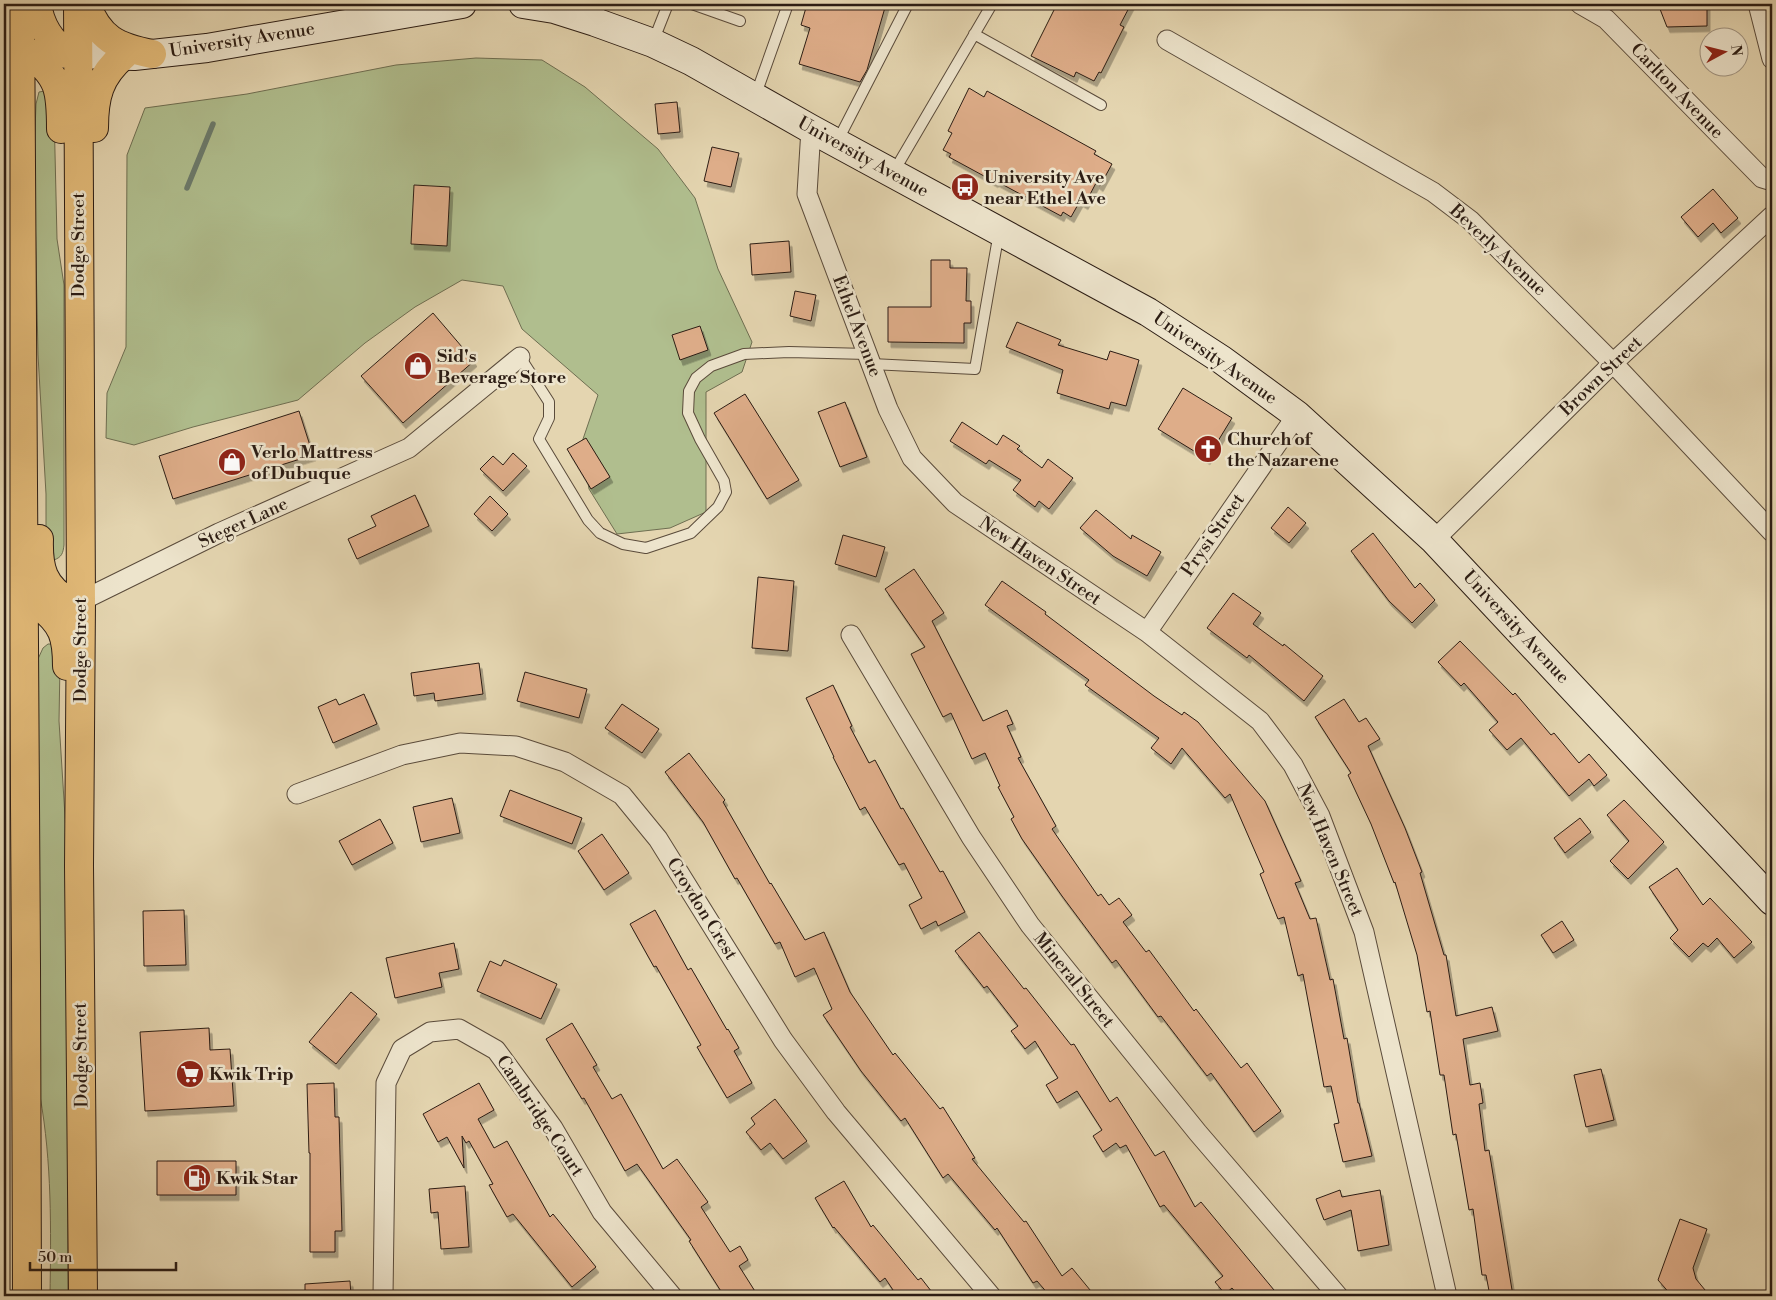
<svg xmlns="http://www.w3.org/2000/svg" width="1776" height="1300" viewBox="0 0 1776 1300" font-family="'Libre Bodoni',serif">
<defs>
<filter id="shadow"><feDropShadow dx="3" dy="5.5" stdDeviation="0" flood-color="#0004"/></filter>
</defs>
<rect width="100%" height="100%" fill="#e4d5b0"/>
<filter id="stains"><feTurbulence type="fractalNoise" baseFrequency=".004" numOctaves="4"/><feColorMatrix values="0 0 0 0 .2 0 0 0 0 .09 0 0 0 0 .02 0 0 0 .5 -.17"/></filter>
<radialGradient id="worn" r=".72"><stop offset=".6" stop-color="#630" stop-opacity="0"/><stop offset="1" stop-color="#630" stop-opacity=".3"/></radialGradient>
<!-- green -->
<path fill="#b0be8e" stroke="#6e6e51" d="M476,58l66,2 43,27 73,62 37,49 23,71 34,73 -10,30 -36,20v120l-36,16 -53,6 -28,-45 -7,-47 16,-47 -76,-66 -19,-43 -41,-6 -47,27 -50,36 -67,57 -105,27 -59,18 -28,-7 1,-45 19,-46 1,-192 18,-47 102,-14 149,-29z
M45,91l9,19 3,129 7,46v260c-1,8 -2,12 -10,15l-8,-25v-41l-8,-139 -4,-198 2,-53 3,-12z
M48,644h5l7,19 -1,58 8,127 1,448h-18c1,-67 2,-133 -10,-200l-2,-437 5,-11z"/>
<g fill="none" stroke-linecap="round" stroke-linejoin="round">
<!-- stream -->
<path stroke="#6c7b6c" stroke-width="5.5" d="M187,188l26,-64"/>
</g>
<!-- building -->
<path fill="#dead89" stroke="#2c1d14" filter="url(#shadow)" d="M807,4h79l-19,66 -7,12 -61,-18 11,-36 -9,-3z
M1057,4h74l-11,21 4,2 -23,46 -2,-1 -5,9 -18,-9 -2,5 -43,-21z
M1658,4h49v22l-40,1z
M969,88l15,9 3,-6 109,60 -2,3 18,10 -12,22 -4,-3 -11,21 -5,-3 -9,16 -8,-5 -2,4 -65,-35 -1,1 -46,-25 2,-3 -8,-4 9,-17 -4,-2z
M677,102l3,30 -22,2 -3,-30z
M712,147l27,6 -8,34 -27,-6z
M414,185l36,2 -3,59 -36,-2z
M1713,189l25,29 -17,15 -8,-10 -15,14 -17,-20z
M789,241l2,31 -39,3 -2,-31z
M931,260h19v8h17l-1,33h5v22h-7v20l-76,-1v-35h43z
M795,291l21,4 -5,26 -21,-5z
M433,313l41,48 -71,62 -42,-47z
M1017,322l44,18 -3,5 49,15 3,-9 29,9 -13,46 -15,-4 -2,7 -52,-16 6,-23 -57,-23z
M700,326l8,24 -28,10 -8,-25z
M1183,388l49,30 -25,41 -49,-30z
M745,394l54,86 -32,19 -53,-86z
M845,402l22,55 -27,10 -22,-55z
M299,411l14,44 -140,44 -14,-43z
M962,422l35,23 6,-10 17,11 -3,3 25,19 6,-9 25,19 -24,31 -10,-8 -4,6 -22,-17 8,-10 -32,-20 -3,4 -36,-23z
M586,438l24,39 -19,12 -24,-40z
M513,453l14,13 -24,25 -23,-22 13,-13 10,9z
M415,495l14,31 -72,33 -9,-20 28,-13 -5,-10z
M490,496l18,18 -16,17 -18,-17z
M1288,507l18,16 -17,20 -18,-15z
M1096,510l35,29 1,-4 29,17 -14,24 -34,-20 -33,-28z
M1373,533l42,55 5,-5 15,17 -23,23 -23,-22 -38,-50z
M843,535l42,12 -9,30 -41,-13z
M914,569l30,44 -12,8 51,100 24,-11 6,14 -6,2 14,31 -3,1 38,68 -4,3 46,67 3,-2 8,11 10,-7 13,17 -9,7 23,30 3,-2 45,61 2,-2 45,59 6,-5 34,48 -27,21 -43,-59 -4,3 -46,-60 -3,1 -42,-57 -4,3 -50,-67 -40,-57 -11,-20 3,-2 -16,-30 2,-1 -15,-33 -13,6 -21,-46 -8,4 -32,-63 14,-7 -40,-58z
M758,577l36,4 -6,70 -36,-3z
M1002,581l44,31 -1,2 109,82 28,19 2,-3 14,10 67,79 36,80 -6,2 15,36 6,-1 14,62 3,-1 11,60 3,-1 11,65h1l13,53 -29,6 -9,-38 5,-1 -8,-37 -7,1 -21,-113 -5,2 -14,-59 -6,2 -18,-45 4,-2 -34,-78 -5,4 -43,-50 -11,16 -20,-16 8,-10 -74,-53 4,-5 -104,-75z
M1233,593l28,20 -8,11 30,22 1,-2 39,32 -19,25 -55,-46 -2,3 -40,-30z
M1460,641l53,54 2,-2 36,42 3,-2 25,30 10,-9 18,21 -13,11 -5,-7 -20,17 -48,-58 -14,12 -18,-20 9,-8 -34,-39 -3,3 -23,-24z
M479,663l4,31 -48,7 -1,-8 -20,3 -3,-23z
M525,672l62,17 -8,29 -62,-17z
M833,685l19,41 -2,1 19,36 6,-3 26,49 2,-1 37,64 3,-1 22,41 -27,14 -2,-5 -15,8 -12,-24 13,-7 -18,-35 -5,2 -34,-58 -5,3 -27,-53h1l-28,-59z
M364,694l13,30 -44,19 -15,-36 18,-8 3,6z
M1344,699l15,23 7,-4 14,21 -12,7 37,82 17,44 -2,1 24,82h2l10,61 36,-9 6,24 -35,8 7,46 10,-2 3,20 -4,1 6,47 4,-1 24,146h-23l-4,-21h-4l-9,-66 -4,1 -13,-76 -3,1 -9,-60h-4l-10,-64 -3,1 -10,-57 -22,-73 -1,1 -23,-59 -23,-49 3,-2 -36,-56z
M622,704l37,25 -17,24 -37,-25z
M689,753l36,47 -2,2 47,82 1,-1 34,57 19,-8 26,60 43,63 2,-2 45,56 3,-2 32,51 -3,1 52,63 2,-1 36,55 10,-8 23,28h-45l-13,-15 -4,2 -36,-55 -2,2 -47,-56 -5,4 -38,-60 -4,3 -40,-50 -38,-56 9,-6 -18,-41 -19,9 -15,-35 -5,2 -38,-66 -2,1 -32,-57 -38,-50z
M510,790l72,28 -10,26 -72,-28z
M452,798l8,35 -39,9 -8,-35z
M1624,800l40,42 -36,37 -18,-18 19,-20 -22,-26z
M1580,818l11,14 -26,21 -11,-15z
M380,819l13,24 -41,22 -13,-24z
M602,834l27,39 -25,17 -26,-39z
M1677,868l26,37 7,-7 42,44 -18,16 -17,-20 -9,9 -5,-4 -14,14 -19,-19 8,-8 -29,-43z
M184,910l2,55 -42,1 -1,-55z
M655,910l33,60 3,-2 36,62 1,-1 11,19 -5,3 18,32 -25,15 -30,-51 4,-2 -45,-79 -2,1 -24,-43z
M1562,921l12,19 -21,13 -12,-18z
M979,932l45,57 2,-1 45,57 3,-1 36,58 7,-5 38,59 9,-5 31,56 6,-5 73,88 -8,6h-27l-7,-8 -7,6 -10,-12 8,-6 -59,-71 -4,2 -34,-62 -6,3 -4,-5 -13,9 -10,-16 9,-6 -25,-39 -20,12 -11,-18 12,-7 -23,-37 -10,8 -14,-18 7,-5 -31,-40 -3,2 -29,-37z
M454,943l5,26 -20,4 3,14 -47,11 -9,-40z
M504,960l53,24 -16,35 -64,-28 13,-30 11,5z
M351,992l26,22 -41,50 -27,-22z
M572,1023l25,42 -4,2 19,32 9,-5 42,75 14,-10 31,43 -7,5 29,45 10,-6 8,14 -9,6 19,30h-34l-35,-55 2,-1 -54,-76 -12,7 -41,-73 -2,1 -36,-60z
M209,1028l1,22 20,-1 4,57 -89,5 -5,-79z
M1601,1069l13,51 -28,7 -12,-52z
M334,1083l1,34h4l3,114h-7v21h-25v-99h-1l-2,-69z
M479,1083l15,27 -16,9 16,29 13,-7 43,76 3,-3 43,53 -24,20 -59,-73 -6,3 -18,-32 4,-1 -24,-43 -3,2 -4,-7 2,32 -17,-31 -9,5 -15,-28z
M775,1099l32,42 -24,18 -13,-16 -9,7 -15,-18 9,-8 -4,-6z
M157,1161h79v34h-79z
M844,1181l27,46 2,-2 45,55 3,-2 14,18h-38l-12,-18 -5,4 -46,-55 -1,1 -18,-30z
M465,1186l4,61 -28,2 -3,-37 -7,1 -2,-24z
M1340,1190l2,7 38,-7 9,55 -31,6 -7,-41 -27,10 -8,-21z
M1680,1219l27,10 -14,39 3,11 14,17h-38l-14,-16z
M350,1281l1,15h-46v-12z"/>
<g fill="none" stroke-linecap="round" stroke-linejoin="round">
<defs>
<path id="service" d="M692,4l48,17
M595,22l6,-18
M974,34l127,71
M653,42l15,-38
M755,97l33,-93
M837,142l71,-138
M893,173l99,-169
M520,357l29,45v16l-10,21 49,81 12,13 23,11 23,4 45,-15 27,-26 8,-15 -2,-11 -24,-42 -12,-26 1,-22 7,-13 15,-12 33,-12 45,-2 78,2
M871,364l104,5 24,-137"/>
<path id="minor" d="M1580,4l26,15 156,159 10,3
M1758,4l14,55
M1167,40l266,152 37,28 143,143 159,169
M811,129l-4,65 81,215 24,49 43,45 192,129 113,89 33,44 27,51 44,116 83,364
M1434,540l179,-177 159,-147
M70,602l11,-1 138,-68 190,-85 111,-91
M1147,632l150,-217
M851,635l120,202 59,88 168,208 140,163
M297,794l105,-39 58,-12 56,3 49,16 57,33 36,44 125,201 53,72 155,184
M383,1296l3,-213 16,-34 28,-17 29,-3 37,21 57,78 49,84 70,84"/>
<path id="secondary" d="M523,4l31,5 41,13 58,21 38,18 120,68 337,183 74,48 75,55 137,125 338,361
M55,53l79,3 73,-8 255,-44"/>
<path id="trunk" d="M20,4l6,961 1,331
M37,4c3,21 13,38 31,50
M78,4l3,597 -2,265 4,430
M86,4c13,35 31,43 66,50
M28,52c32,25 33,39 33,77
M94,128c0,-31 5,-52 30,-73
M39,539c-1,30 4,47 30,63
M40,606c23,18 27,31 27,60"/>
</defs>
<!-- service casing -->
<use href="#service" stroke="#5a4b3b" stroke-width="12"/>
<!-- minor casing -->
<use href="#minor" stroke="#5a4b3b" stroke-width="21"/>
<!-- secondary casing -->
<use href="#secondary" stroke="#2c1d14" stroke-width="30"/>
<!-- trunk casing -->
<use href="#trunk" stroke="#2c1d14" stroke-width="30"/>
<!-- service -->
<use href="#service" stroke="#ede4cc" stroke-width="10"/>
<!-- minor -->
<use href="#minor" stroke="#ede4cc" stroke-width="19"/>
<!-- secondary -->
<use href="#secondary" stroke="#ede4cc" stroke-width="28"/>
<!-- trunk -->
<use href="#trunk" stroke="#e2ba78" stroke-width="28"/>
</g>
<!-- icons -->
<defs>
<symbol id="bus-disc" viewBox="-11 -11 22 22"><circle r="9.5" fill="#8f2418" stroke="#ede4cc"/><path d="M-5-6H5V4H4V6H2V4H-2V6H-4V4H-5ZM-3.5-4V0h7V-4ZM-3.5 1.2v1.5H-2V1.2ZM2 1.2v1.5H3.5V1.2Z" fill="#fff"/></symbol>
<symbol id="shop-disc" viewBox="-11 -11 22 22"><circle r="9.5" fill="#8f2418" stroke="#ede4cc"/><path d="M-5-2.5h2.3a2.7 3.5 0 0 1 5.4 0H5L5.5 6h-11ZM-1.5-2.5h3a1.5 2.3 0 0 0-3 0Z" fill="#fff"/></symbol>
<symbol id="church-disc" viewBox="-11 -11 22 22"><circle r="9.5" fill="#8f2418" stroke="#ede4cc"/><path d="M-1.2-6h2.4v3.5h3.3v2.4h-3.3V6h-2.4V-.1h-3.3v-2.4h3.3Z" fill="#fff"/></symbol>
<symbol id="supermarket-disc" viewBox="-11 -11 22 22"><circle r="9.5" fill="#8f2418" stroke="#ede4cc"/><path d="M-6-5.5h2.5l.6 2H6L4.5 2H-2.5L-4.4-4H-6ZM-1.5 3.2a1.3 1.3 0 1 0 .1 0ZM3 3.2a1.3 1.3 0 1 0 .1 0Z" fill="#fff"/></symbol>
<symbol id="fuel-disc" viewBox="-11 -11 22 22"><circle r="9.5" fill="#8f2418" stroke="#ede4cc"/><path d="M-5.5-6h7V0h2V4h1.3V-2.5L3-4.5l.8-.8L6-3V5H2.5V1h-1V6h-7ZM-4.2-4.7v3.2H.2V-4.7Z" fill="#fff"/></symbol>
</defs>
<g fill-rule="evenodd">
<use href="#bus-disc" x="949" y="171" width="32" height="32"/>
<use href="#shop-disc" x="402" y="350" width="32" height="32"/>
<use href="#church-disc" x="1192" y="433" width="32" height="32"/>
<use href="#shop-disc" x="216" y="446" width="32" height="32"/>
<use href="#supermarket-disc" x="174" y="1058" width="32" height="32"/>
<use href="#fuel-disc" x="181" y="1162" width="32" height="32"/>
</g>
<g text-anchor="middle" dominant-baseline="central" stroke-width="5" stroke-linejoin="round" paint-order="stroke">
<!-- street labels -->
<g font-size="18" fill="#2c1d14" stroke="#ede4cc">
<text transform="translate(242 40) rotate(-9)">University Avenue</text>
<text transform="translate(1677 91) rotate(46)">Carlton Avenue</text>
<text transform="translate(863 157) rotate(29)">University Avenue</text>
<text transform="translate(78 245) rotate(-90)">Dodge Street</text>
<text transform="translate(1498 250) rotate(43)">Beverly Avenue</text>
<text transform="translate(857 326) rotate(69)">Ethel Avenue</text>
<text transform="translate(1215 358) rotate(35)">University Avenue</text>
<text transform="translate(1601 376) rotate(-44)">Brown Street</text>
<text transform="translate(243 523) rotate(-25)">Steger Lane</text>
<text transform="translate(1213 535) rotate(-55)">Prysi Street</text>
<text transform="translate(1040 561) rotate(34)">New Haven Street</text>
<text transform="translate(1516 627) rotate(47)">University Avenue</text>
<text transform="translate(80 650) rotate(-90)">Dodge Street</text>
<text transform="translate(1330 850) rotate(67)">New Haven Street</text>
<text transform="translate(702 909) rotate(58)">Croydon Crest</text>
<text transform="translate(1074 980) rotate(51)">Mineral Street</text>
<text transform="translate(81 1055) rotate(-91)">Dodge Street</text>
<text transform="translate(540 1116) rotate(56)">Cambridge Court</text>
</g>
<!-- poi labels -->
<g font-size="18" font-weight="bold" fill="#2c1d14" stroke="#ede4cc" text-anchor="start">
<text x="984" y="177">University Ave<tspan x="984" dy="21">near Ethel Ave</tspan></text>
<text x="437" y="356">Sid's<tspan x="437" dy="21">Beverage Store</tspan></text>
<text x="1227" y="439">Church of<tspan x="1227" dy="21">the Nazarene</tspan></text>
<text x="251" y="452">Verlo Mattress<tspan x="251" dy="21">of Dubuque</tspan></text>
<text x="209" y="1074">Kwik Trip</text>
<text x="216" y="1178">Kwik Star</text>
</g>
</g>
<!-- margin -->
<rect width="1776" height="1300" fill="none" stroke="#e4d5b0" stroke-width="20"/>
<rect x="5" y="5" width="1766" height="1290" fill="none" stroke="#2c1d14" stroke-width="2.5"/>
<rect x="10" y="10" width="1756" height="1280" fill="none" stroke="#2c1d14"/>
<!-- north arrow -->
<g transform="translate(1724 52) rotate(83)"><circle r="24" fill="#ede4cc" stroke="#a09482"/>
<path d="M0-4L9 19L0 12L-9 19Z" fill="#8f2418"/>
<text y="-8" font-size="14" font-weight="bold" text-anchor="middle" fill="#2c1d14">N</text>
</g>
<!-- scale -->
<path d="M30 1262v8h146v-8" fill="none" stroke="#2c1d14" stroke-width="2.5"/>
<text x="38" y="1262" font-size="15" fill="#2c1d14" stroke="#ede4cc" stroke-width="4" paint-order="stroke">50 m</text>
<rect width="100%" height="100%" filter="url(#stains)"/>
<rect width="100%" height="100%" fill="url(#worn)"/>
</svg>
